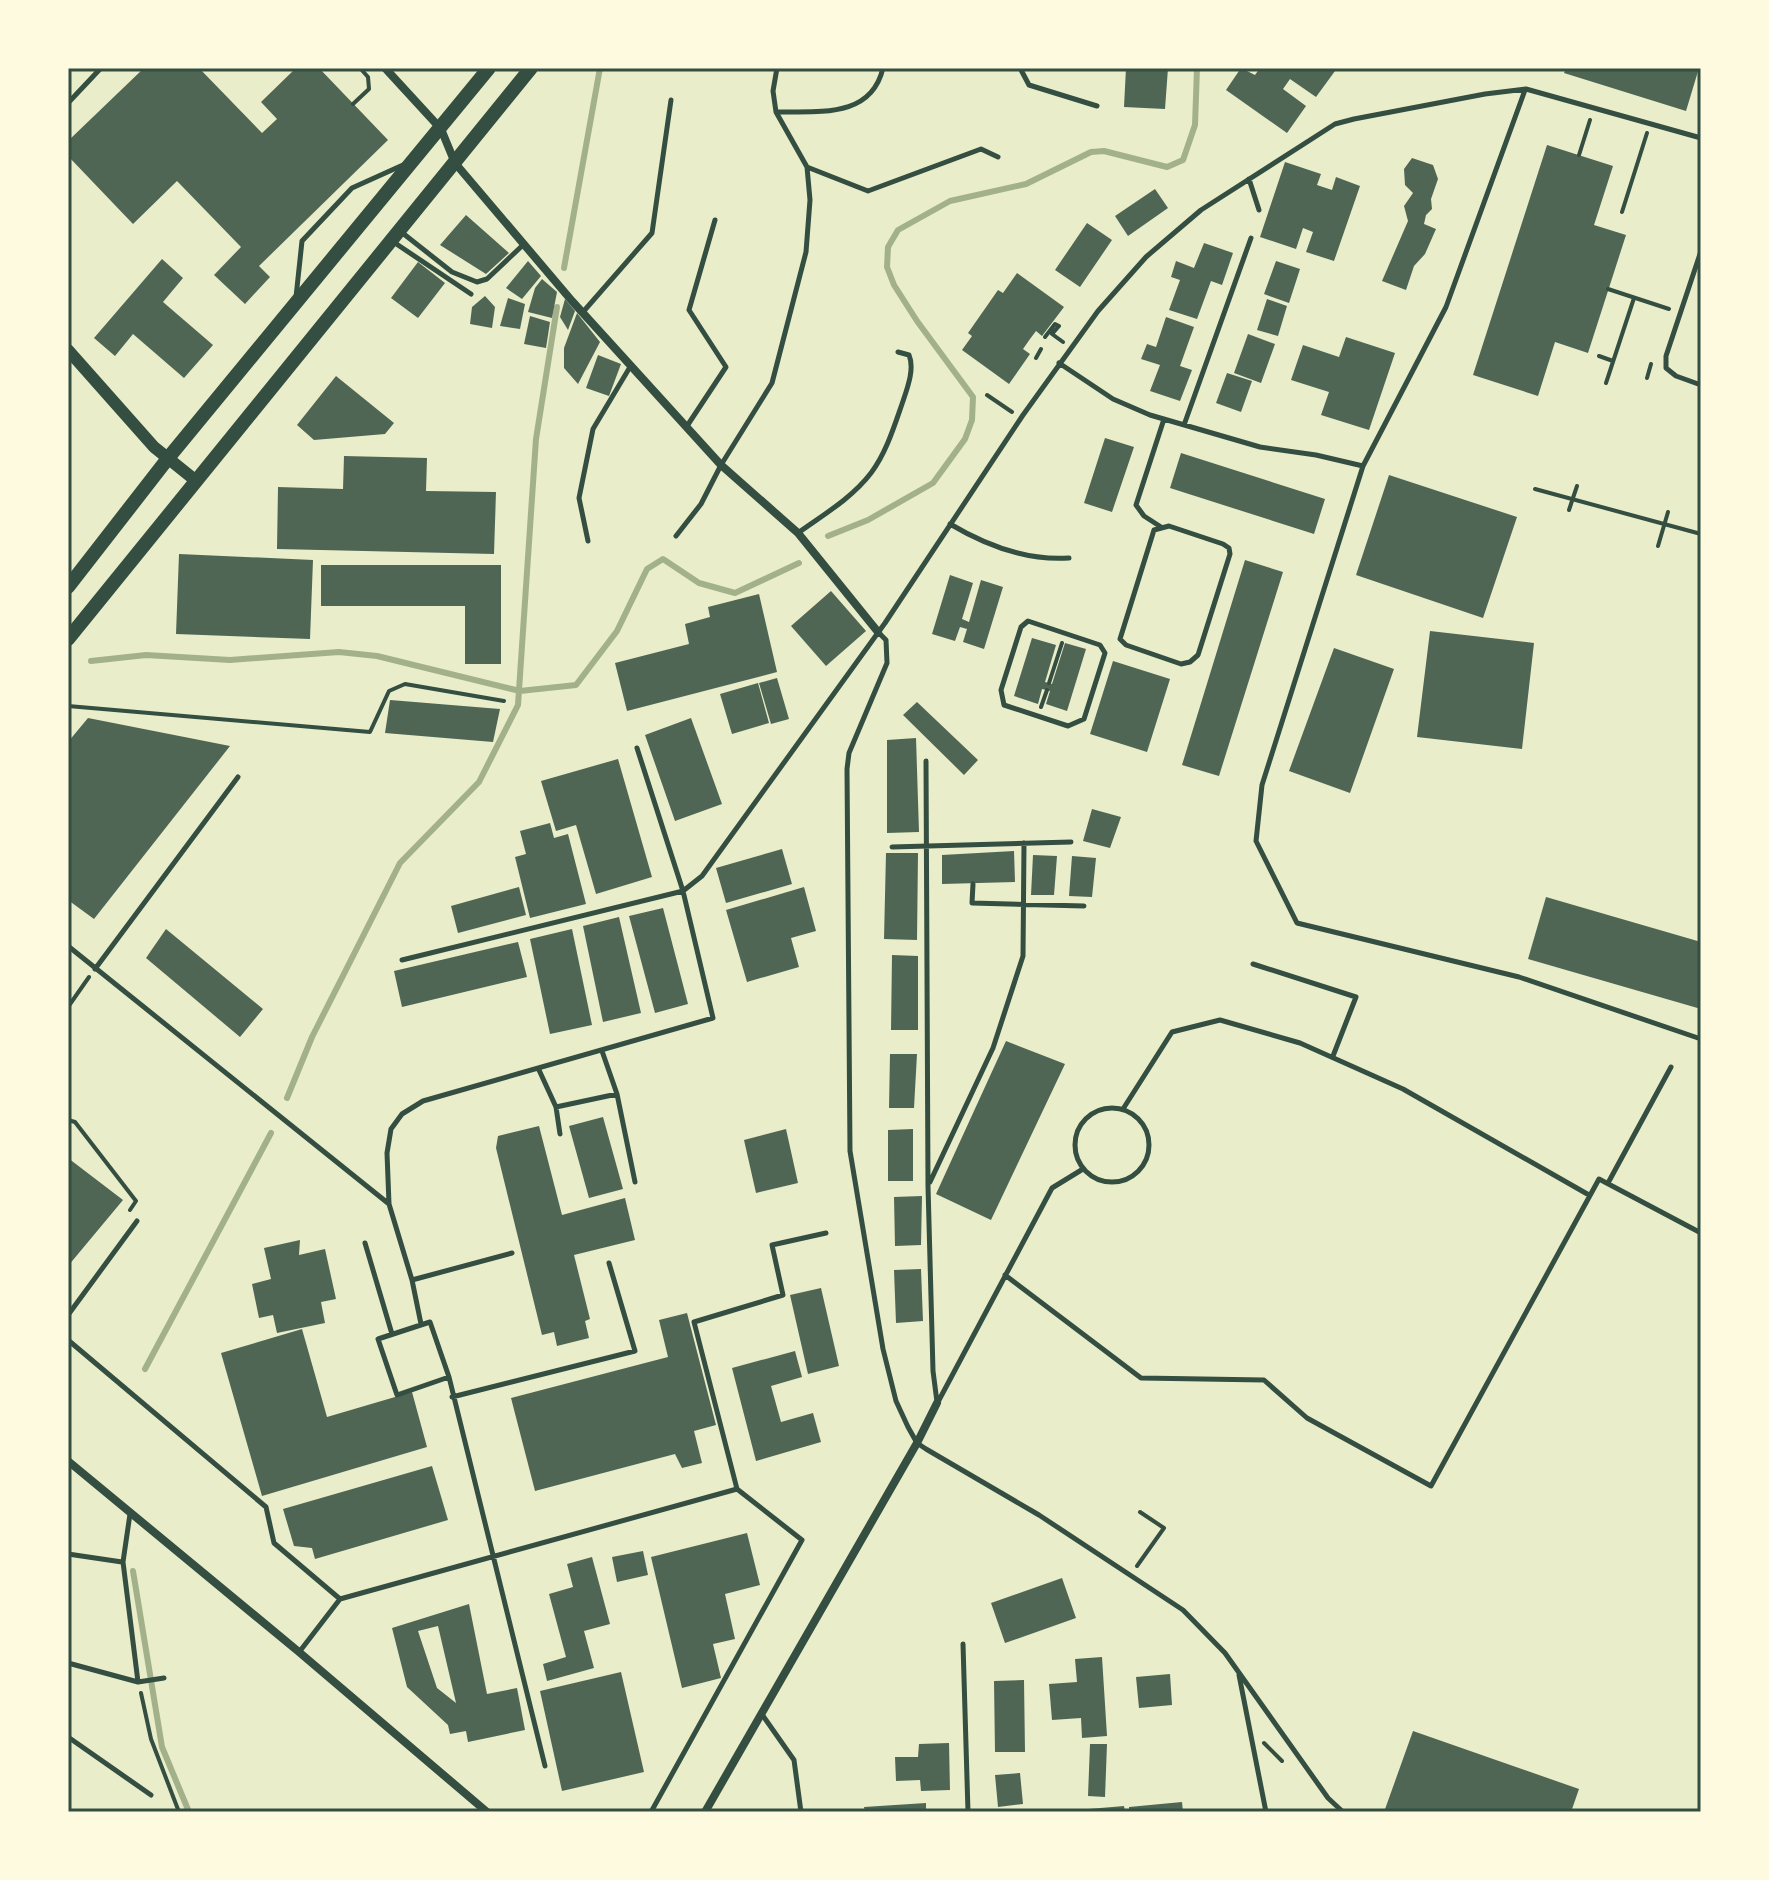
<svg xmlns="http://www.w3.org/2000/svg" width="1769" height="1880" viewBox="0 0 1769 1880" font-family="Commissioner,sans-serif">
<rect width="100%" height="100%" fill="#e9edc9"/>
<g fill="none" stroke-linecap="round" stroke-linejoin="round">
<!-- stream -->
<path stroke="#a3b18a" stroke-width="6" d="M1359,68h9
M564,268l36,-200
M828,536l40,-16 65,-37 32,-44 7,-19 1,-23 -56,-76 -23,-36 -7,-18 1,-20 10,-17 52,-29 76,-17 65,-32 13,-1 63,16 16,-7 12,-35 2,-57
M91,661l55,-6 84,5 109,-8 38,4 143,35 56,-6 41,-54 30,-62 16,-10 36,24 36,10 64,-30
M287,1098l25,-61 88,-174 79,-81 39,-77 18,-266 21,-132
M145,1369l126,-236
M133,1571l29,176 27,65"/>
</g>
<!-- building -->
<path fill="#4f6655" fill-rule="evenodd" d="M144,68h55l63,65 15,-14 -16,-17 35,-34h23l69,72 -129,126 11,11 -25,27 -31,-29 27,-28 -64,-66 -44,43 -65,-68v-15z
M1126,68h42l-3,41 -41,-2z
M1241,68l14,7 5,-7h71l4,3 -19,26 -26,-18 -7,10 23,17 -19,27 -61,-43z
M1566,68h133l-13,43 -122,-38z
M1547,145l66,21 -19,59 32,10 -38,118 -33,-11 -17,54 -65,-21z
M1412,158l21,7 5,14 -7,20 1,10 -6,6 -2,9 12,5 -11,25 -11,12 -8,24 -24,-9 26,-60 -4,-15 9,-13 -8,-8 -1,-16z
M1285,162l36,12 -4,11 15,5 4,-13 24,9 -26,75 -28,-9 7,-20 -10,-4 -7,21 -36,-12z
M1155,189l13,19 -40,28 -13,-20z
M466,215l43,38 -23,21 -46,-29z
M1087,223l25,17 -32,47 -25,-17z
M1204,243l29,10 -11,32 -11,-4 -14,38 -28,-9 11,-30 -9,-3 5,-16 18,7z
M162,259l21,19 -20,24 50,43 -29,33 -51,-44 -18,22 -21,-18z
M528,261l13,15 -19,23 -16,-11z
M1276,261l24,8 -11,34 -25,-9z
M418,262l27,21 -27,35 -27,-20z
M1017,273l47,34 -22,29 -6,-5 -6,8 -7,10 7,5 -21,30 -47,-34 10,-14 -4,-3 30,-43 5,3z
M542,279l15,13 -5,26 -24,-6 7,-24z
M485,296l10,11 -3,21 -22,-4 2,-17z
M508,298l17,6 -5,25 -20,-3z
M565,299l10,12 -7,19 -8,-13z
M1267,299l20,7 -9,30 -21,-6z
M577,313l23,29 -22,42 -14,-16v-20z
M530,316l20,6 -4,26 -22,-4z
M1166,317l28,10 -14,39 12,4 -12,31 -30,-10 10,-26 -19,-6 6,-15 9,3z
M1248,334l27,10 -14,39 -27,-10z
M1346,337l49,16 -26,77 -48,-15 8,-23 -38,-12 12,-35 36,12z
M598,355l23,9 -12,32 -23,-8z
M1227,373l25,8 -11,31 -25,-9z
M336,376l58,47 -9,11 -71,6 -17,-15z
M1105,438l29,9 -22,65 -28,-9z
M1181,453l144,46 -11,35 -144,-46z
M344,456l83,2 -1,33 70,1 -2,62 -217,-5 1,-62 65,2z
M1389,475l128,42 -34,101 -127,-43z
M179,554l134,6 -3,79 -134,-5z
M1245,560l38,12 -64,204 -37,-11z
M321,565h180v99h-36v-58h-144z
M950,575l23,8 -11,36 7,3 12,-42 22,7 -19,62 -21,-7 4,-13 -7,-2 -5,14 -23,-7z
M831,591l35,40 -40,35 -35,-40z
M759,594l18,78 -150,39 -12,-48 74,-19 -4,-20 25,-7 -2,-10z
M1430,631l104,12 -12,106 -105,-12z
M1032,638l24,7 -11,37 7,2 13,-41 21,6 -19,62 -21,-7 4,-13 -8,-2 -4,15 -24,-8z
M1334,648l60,21 -44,124 -61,-22z
M1113,661l57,18 -23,73 -57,-18z
M777,678l12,41 -18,5 -12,-41z
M758,683l11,40 -37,11 -12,-40z
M390,700l110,9 -7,33 -108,-9z
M917,702l61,58 -14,15 -61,-60z
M88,718l142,28 -136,173 -26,-19v-158z
M691,718l31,86 -47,17 -30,-86z
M916,738l3,94 -32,1v-93z
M618,759l34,118 -56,17 -20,-69 -20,6 -15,-50z
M1092,809l29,8 -11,31 -27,-7z
M550,823l4,15 14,-4 18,70 -56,14 -15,-61 11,-3 -6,-23z
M782,849l10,35 -66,19 -10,-35z
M1014,851l1,31 -73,2v-29z
M886,853h32l-1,87 -33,-1z
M1033,855l24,1 -3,39h-23z
M1072,856l24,2 -4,39 -23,-1z
M519,887l7,28 -68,18 -7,-27z
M804,887l12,44 -25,7 8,29 -52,15 -21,-72z
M1546,897l155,45v67l-173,-50z
M663,908l25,96 -33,9 -26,-97z
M619,917l22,96 -38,9 -20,-96z
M166,929l97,80 -23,28 -94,-79z
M572,929l20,96 -42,9 -20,-95z
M518,942l9,35 -125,30 -8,-36z
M892,955l26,1v74h-27z
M1006,1041l59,23 -74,156 -55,-26z
M890,1054h27l-3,54h-25z
M603,1117l20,72 -34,9 -20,-72z
M539,1126l23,89 63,-17 10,42 -61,15 16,64 -5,2 4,17 -32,8 -3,-14 -12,3 -46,-187 2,-12z
M786,1129l12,54 -42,10 -12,-53z
M913,1129v52h-25v-51z
M68,1158l55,42 -55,66z
M922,1196l-1,49 -26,1 -1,-49z
M300,1240l-1,15 26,-6 11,50 -15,3 4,21 -48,10 -4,-18 -14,3 -7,-34 19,-5 -7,-31z
M921,1269l2,52 -27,2 -2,-53z
M821,1288l18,78 -31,8 -18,-79z
M687,1313l29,112 -22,6 8,32 -20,5 -7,-14 -140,37 -24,-93 157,-41 -9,-37z
M302,1329l25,88 85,-25 15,55 -165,49 -41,-143z
M795,1351l7,26 -31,9 10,36 32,-9 8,29 -65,19 -24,-93z
M432,1466l16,54 -133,39 -3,-11 -18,-2 -11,-37z
M747,1533l13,52 -35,9 10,45 -22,5 8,34 -39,10 -31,-131z
M643,1551l5,24 -31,7 -5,-25z
M592,1557l18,67 -26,7 10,37 -47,13 -4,-17 23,-7 -17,-63 24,-7 -6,-23z
M1062,1578l14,40 -71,25 -14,-40z
M469,1604l18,90 30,-6 8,42 -57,12 -2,-11 -16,3 -2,-9 -41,-38 -15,-59zM438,1626l18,77 -19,-15 -19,-57z
M1102,1657l5,79 -25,2 -1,-20 -29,2 -3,-36 28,-2 -2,-23z
M621,1672l23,100 -82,19 -22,-100z
M1170,1674l2,31 -33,3 -3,-31z
M1024,1680l1,72h-30l-1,-71z
M1413,1731l166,58 -8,23h-187z
M949,1743l1,47 -29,1 -1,-11 -24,1 -1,-24h23l1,-13z
M1090,1744h17l-2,53 -17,-1z
M1020,1773l3,31 -25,3 -3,-32z
M1182,1802l1,10h-54v-5z
M926,1803v9h-61l-1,-5z
M1124,1806l1,6h-47l-1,-2z"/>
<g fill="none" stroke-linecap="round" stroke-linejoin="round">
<!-- path -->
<path stroke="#344e41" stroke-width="4" d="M353,104l16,-15 -1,-12 -8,-9
M1579,155l11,-35
M1622,212l25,-79
M1608,289l61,20
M1045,337l10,-13 4,2 -7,8 11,8
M1599,356l14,5
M1036,358l5,-9
M1647,378l4,-14
M1606,383l28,-85
M987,395l25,17
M1535,489l166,45
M1569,510l8,-24
M1658,546l10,-34
M1049,683l13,-40
M68,706l302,26 19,-41 16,-7 99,17
M1041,707l6,-17
M68,1007l21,-30
M68,1120l7,2 61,79 -6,9
M1137,1566l27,-38 -24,-16
M141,1693l10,46 28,73
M1264,1743l18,18"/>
<!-- service -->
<path stroke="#344e41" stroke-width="5" d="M777,68l-4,23 3,21 31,55 61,24 113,-42 17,8
M1020,68l9,17 68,21
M1525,90l-79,217 -83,159 -101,319 -6,56 41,82 222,54 182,62
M68,103l33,-35
M776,112c42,-1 95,7 107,-44
M1249,179l10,31
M400,231l52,41 25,10 10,-3 37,-35
M392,241l79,53
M1701,251l-35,105v12l10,8 25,9
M296,297l6,-56 50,-53 51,-23
M583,312l69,-79 19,-133
M1059,363l54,36 37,16 110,32 56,8 47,11
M1184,425l67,-187
M687,426l39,-59 -37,-57 26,-90
M950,524c37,22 76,37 119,34
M1169,526l54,18 6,4 1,6 -32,101 -8,7 -9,2 -55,-19 -6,-6 34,-109z
M1161,527l-17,-11 -8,-11 28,-86
M798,533c25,-18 54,-35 73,-60 15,-20 23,-46 31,-69 5,-15 13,-35 7,-49l-11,-3
M676,536l25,-32 20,-39 51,-82 34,-131 4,-52 -3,-33
M588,541l-9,-43 14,-69 37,-62
M1028,621l72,24 5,8 -21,66 -16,7 -64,-21 -3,-15 20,-63z
M878,632l8,8 1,23 -38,90 -2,16 3,382 33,198 13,52 12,26 9,16 9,6 113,66 144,95 42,43 103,145 15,14
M926,761l2,425 5,185 4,31
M892,847l179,-5
M973,884l-1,19 112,3
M68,946l321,258
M402,960l281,-69 -46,-143
M1253,964l103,33 -23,59
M95,969l143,-192
M602,1051l15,43 18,88
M539,1070l17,37 4,27
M556,1107l61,-13
M1075 1145a37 37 0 1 1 74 0a37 37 0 1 1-74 0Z
M1123,1109l49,-77 48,-12 80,23 103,46 186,106
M930,1182l63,-134 30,-92 1,-113
M1608,1183l63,-116
M365,1243l27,91
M1005,1275l136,103 123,2 43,38 124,68 168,-307 102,54
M412,1280l100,-27
M68,1315l69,-94
M421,1324l-9,-44 -23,-76 -2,-51 4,-24 11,-15 21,-13 290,-83 -30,-127 19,-15 183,-253 138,-208 75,-104 48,-54 55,-47 134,-86 19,-5 131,-25 41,-5 175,49
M68,1340l198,167 8,36 66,56
M449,1377l-52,18 -19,-56 52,-17 19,55 96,389
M452,1397l183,-46 -26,-88
M938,1402l114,-214 31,-19
M68,1554l54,8
M963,1644l5,168
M300,1651l40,-52 397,-110
M68,1663l70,19 -15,-120 7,-48
M1239,1675l27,137
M138,1682l26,-4
M761,1713l33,47 7,52
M68,1737l83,58
M651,1812l151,-272 -65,-51 -43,-167 89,-27 -11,-50 54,-12"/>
<!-- minor -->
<path stroke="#344e41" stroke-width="8" d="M385,68l56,61 14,34 117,138 149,164 77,68 80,99
M68,1461l231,191 188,160
M705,1812l212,-369 20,-40"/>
<!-- tertiary -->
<path stroke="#344e41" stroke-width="12" d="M68,350l86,97 41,33"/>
<!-- secondary -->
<path stroke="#344e41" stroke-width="14" d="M68,587l101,-130 320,-389
M68,639l463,-571"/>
</g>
<!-- border -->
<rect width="1769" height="1880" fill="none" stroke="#fefae0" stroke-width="140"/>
<rect x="70" y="70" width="1629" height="1740" fill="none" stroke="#344e41" stroke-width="3"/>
</svg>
